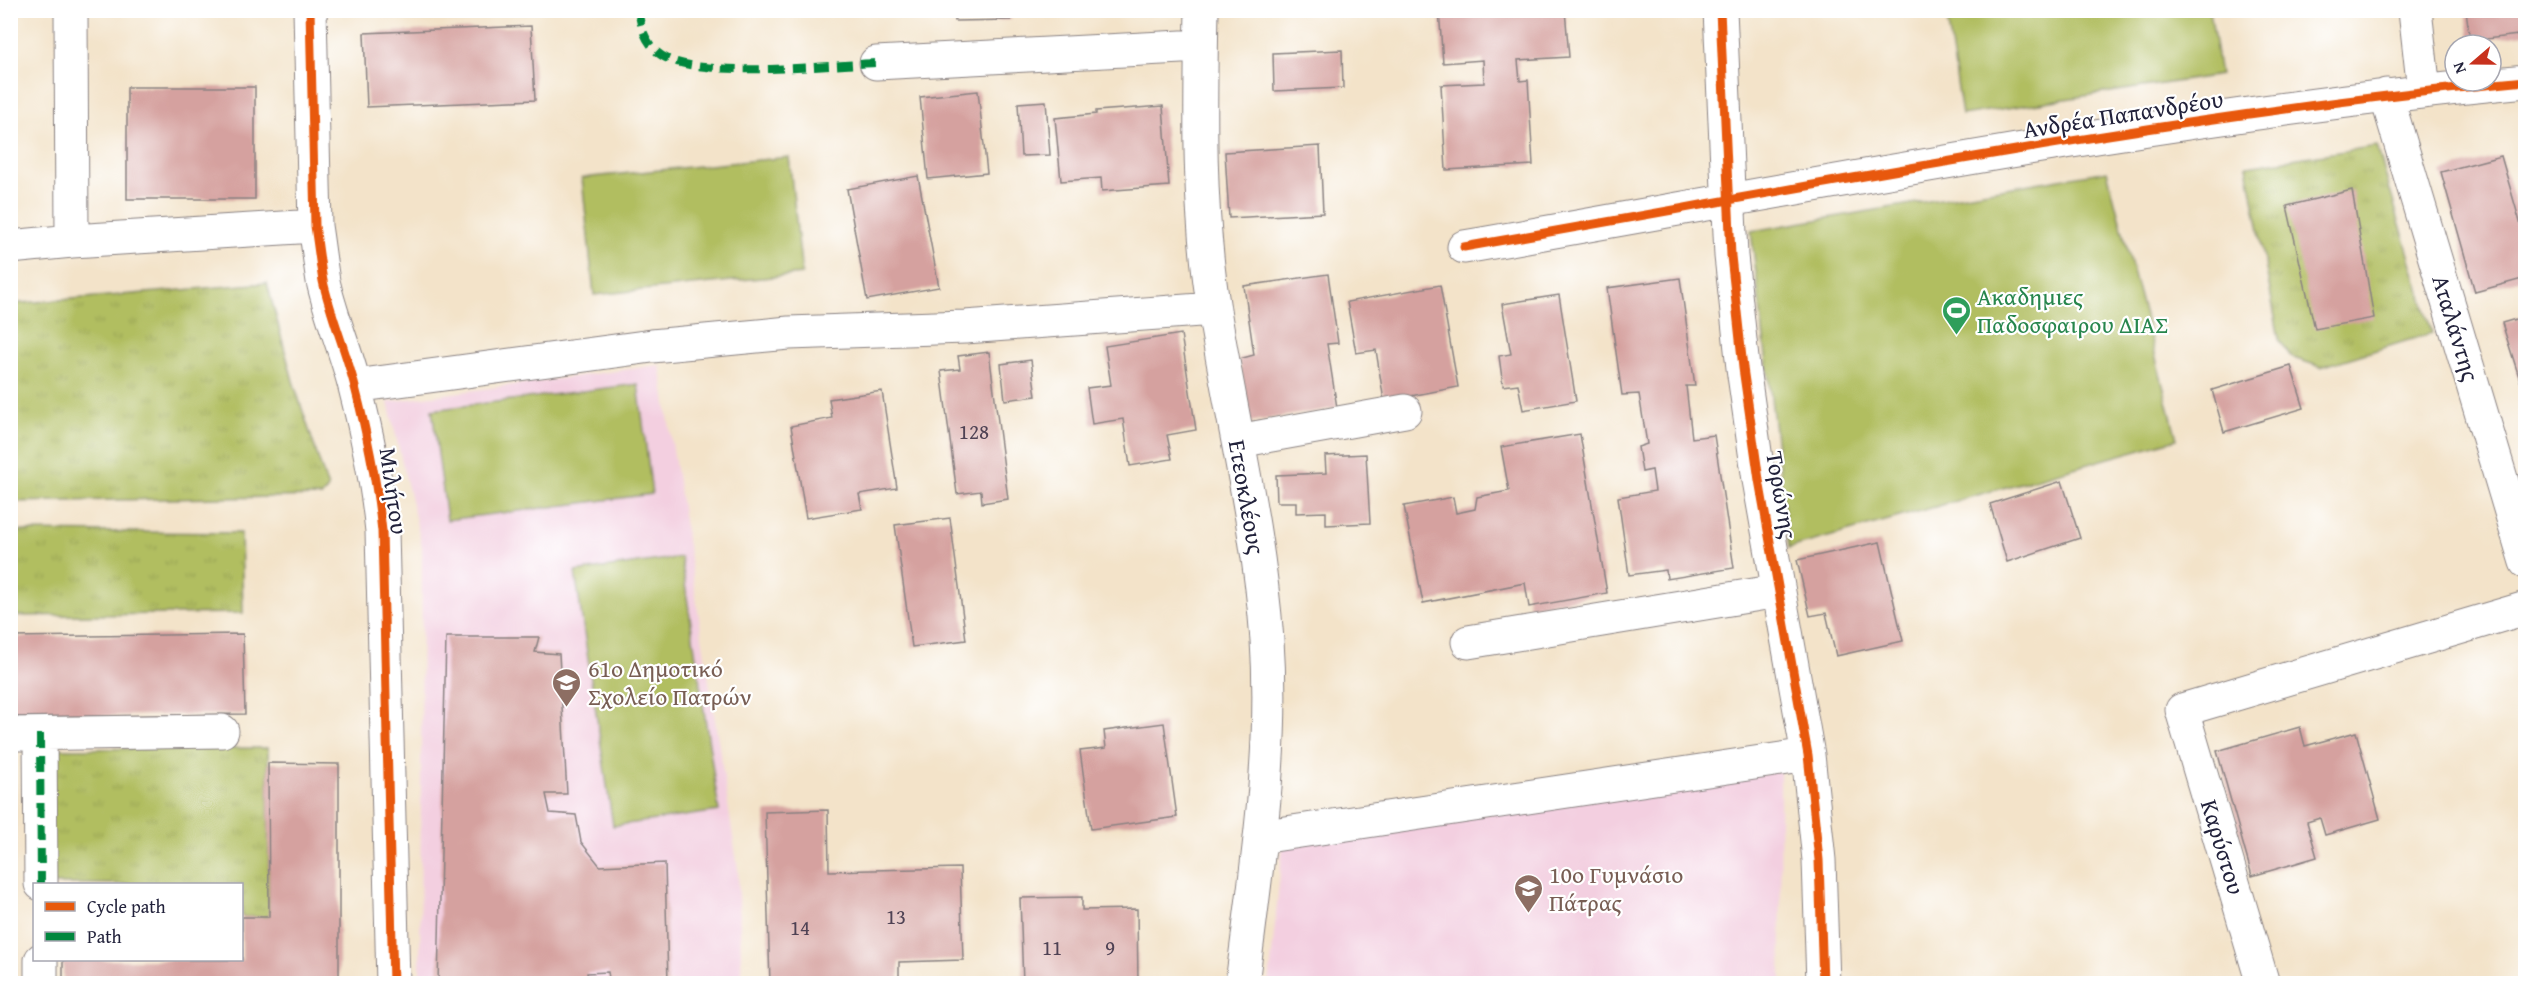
<svg xmlns="http://www.w3.org/2000/svg" width="2536" height="994" viewBox="0 0 2536 994" font-family="'Gentium Book Plus',serif">
<defs>
<pattern id="grass-tufts" width="24" height="20" patternUnits="userSpaceOnUse" patternTransform="scale(1.5)"><rect width="24" height="20" fill="#b1be60"/><path d="M3 7l-1-3M5 7V3M7 7l1-3M15 17l-1-3M17 17v-4M19 17l1-3" fill="none" stroke="#98a354"/></pattern>
</defs>
<rect width="100%" height="100%" fill="#fff"/>
<filter id="ink" filterUnits="userSpaceOnUse"><feTurbulence type="fractalNoise" baseFrequency=".0167" numOctaves="2"/><feDisplacementMap in="SourceGraphic" scale="12" xChannelSelector="R" yChannelSelector="G"/><feConvolveMatrix kernelMatrix="1 2 1 2 8 2 1 2 1" color-interpolation-filters="sRGB"/></filter>
<filter id="wash" filterUnits="userSpaceOnUse"><feTurbulence type="fractalNoise" baseFrequency=".008" numOctaves="4" result="noise"/><feDisplacementMap in="SourceGraphic" scale="24" xChannelSelector="R" yChannelSelector="G"/><feGaussianBlur stdDeviation="1.35" result="paint"/><feColorMatrix in="noise" values="0 0 0 0 0 0 0 0 0 0 0 0 0 0 0 0 0 1.4 0 .05"/><feComposite in="paint" operator="in"/></filter>
<g filter="url(#wash)">
<rect width="100%" height="100%" fill="#f3e3c9"/>
<!-- built -->
<path fill="#f3cfe0" d="M660,365l78,504 4,114h-322l2,-436 -34,-145z
M1780,771l1,212 -512,1 14,-141z"/>
<!-- grass -->
<path fill="url(#grass-tufts)" stroke="#6a704e" stroke-width="1.5" d="M2377,146l55,187 -111,34 -30,-10 -12,-18 -32,-173z
M267,283l26,98 35,107 -6,8 -311,6v-198z
M11,531l230,2 2,80 -232,3z
M268,748l1,169h-27v-33h-206l-1,-135z"/>
<!-- pitch -->
<path fill="#b1be60" stroke="#6a704e" stroke-width="1.5" d="M1946,11h264l10,64 -258,40z
M789,157l13,117 -208,21 -12,-117z
M2107,171l70,268 -388,109 -38,-317z
M638,384l14,110 -205,26 -15,-110z
M681,557l38,254 -106,15 -38,-254z"/>
<g id="blocks">
<!-- building -->
<path fill="#d5a19f" d="M954,10h56l1,10 -56,1z
M1439,10h126l4,47 -51,3 2,21 8,-1 5,85 -87,5 -5,-85 43,-2 -1,-23 -40,3z
M2466,10h60v24l-56,7z
M531,26l4,74 -168,7 -3,-74z
M1342,50l1,38 -69,3 -1,-38z
M127,87h128v112h-128z
M978,91l9,82 -59,6 -8,-82z
M1046,101l4,54 -29,1 -3,-53z
M1163,106l6,80 -67,5 -1,-13 -40,3 -6,-63 41,-4v-3z
M1320,146l3,67 -94,5 -4,-66z
M2501,156l25,87v35l-51,14 -34,-120z
M918,176l21,111 -72,13 -20,-111z
M2352,190l22,128 -59,11 -28,-123z
M1328,274l10,69 -11,1 10,64 -88,14 -10,-63 15,-4 -10,-69z
M1680,278l15,108h-9l6,52 22,-3 20,133 -67,11 -1,-9 -37,5 -11,-78 37,-6 -3,-21 -10,2 -4,-25 9,-3 -8,-50 -17,1 -15,-107z
M1440,285l18,102 -74,14 -8,-51 -20,3 -9,-51z
M1559,295l17,106 -53,9 -5,-26 -15,2 -4,-30 12,-2 -9,-50z
M2526,316v80h-1l-23,-73z
M1181,334l15,96 -29,5 5,24 -42,7 -7,-47 -31,5 -5,-36 24,-3 -6,-39z
M989,352l19,147 -26,4 -1,-12 -24,3 -16,-123 19,-2 -2,-13z
M1031,360l5,36 -31,4 -4,-36z
M2291,366l13,42 -80,24 -12,-42z
M882,391l15,97 -38,6 3,15 -56,9 -15,-92 41,-8 -3,-19z
M1580,434l27,159 -78,14 -4,-24 -102,20 -19,-97 49,-9 3,16 19,-4 2,-12 32,-6 -8,-44z
M1366,454l4,69 -44,2v-13l-30,1v-11h-19l-1,-27 50,-2 -1,-17z
M2062,481l18,57 -73,24 -17,-58z
M950,518l16,122 -54,7 -17,-122z
M1880,542l23,99 -67,15 -10,-43 -16,3 -13,-56z
M243,634l2,80 -235,3v-80z
M446,637h93l-4,15 24,2 8,140h-21l4,19 26,2 5,27 19,24 65,-3 3,121h-58l-2,-12 -21,1 1,11h-150z
M1164,723l13,94 -86,12 -11,-78 26,-3 -2,-17z
M2300,727l5,19 51,-14 24,87 -55,16 -5,-17 -13,4 10,35 -65,19 -35,-125z
M268,763l71,1v220h-276v-24h179v-43h27z
M828,810l1,61 131,-3 3,92 -64,2v22h-129l-5,-172z
M1082,897v13l55,-1 1,75h-115l-3,-86z"/>
</g>
</g>
<g filter="url(#ink)">
<use href="#blocks" fill-opacity="0" stroke="#8a8282" stroke-width="1.5"/>
<g fill="none" stroke-linecap="round" stroke-linejoin="round">
<defs>
<path id="minor" d="M71,10l1,231
M310,10l5,216c3,19 5,37 8,55 8,36 23,70 32,106 12,47 22,96 27,144l11,453
M1202,10c-2,100 -4,202 12,300 18,110 45,219 53,330 8,115 -11,230 -25,344
M1720,10l11,246 12,112 16,112 49,275 11,105 4,124
M2415,10l9,81
M876,63l325,-17
M2386,95l140,467
M10,247l62,-6 243,-15
M1464,247c352,-61 704,-132 1062,-166
M355,386l297,-40 137,-13 176,-6 249,-18
M1238,441l167,-30
M1468,642l310,-51
M10,734l212,-3
M40,734l1,150
M1260,837l548,-82
M41,984v-24
M2263,984l-81,-274 344,-102"/>
</defs>
<!-- minor casing -->
<use href="#minor" stroke="#8a8282" stroke-width="35"/>
<!-- minor -->
<use href="#minor" stroke="#fff" stroke-width="33"/>
<!-- quiet -->
<path stroke="#00873e" stroke-width="8" stroke-dasharray="15 8" stroke-linecap="butt" d="M638,10c3,16 6,30 19,42 30,29 175,13 219,11
M40,734l1,150"/>
<defs>
<path id="cycleway" d="M310,10l5,216c3,19 5,37 8,55 8,36 23,70 32,106 12,47 22,96 27,144l11,453
M1720,10l11,246 12,112 16,112 49,275 11,105 4,124
M1464,247c352,-61 704,-132 1062,-166"/>
</defs>
<!-- cycleway casing -->
<use href="#cycleway" stroke="#fff" stroke-width="13"/>
<!-- cycleway -->
<use href="#cycleway" stroke="#e8590c" stroke-width="9"/>
</g>
</g>
<!-- icons -->
<defs>
<symbol id="stadium-pin" viewBox="-11 -11 22 30"><path d="M0 17L-7.5 6A9.5 9.5 0 1 1 7.5 6Z" fill="#2e9e5b" stroke="#fff"/><path d="M0-5a6.5 5 0 1 0 0 10a6.5 5 0 1 0 0-10ZM-3.5-1.8h7v3.6h-7Z" fill="#fff"/></symbol>
<symbol id="school-pin" viewBox="-11 -11 22 30"><path d="M0 17L-7.5 6A9.5 9.5 0 1 1 7.5 6Z" fill="#8d6e63" stroke="#fff"/><path d="M0-5L7-2L0 1L-7-2ZM-4 1L0 2.5L4 1V4Q0 6-4 4Z" fill="#fff"/></symbol>
</defs>
<g fill-rule="evenodd">
<use href="#stadium-pin" x="1940" y="294" width="33" height="45"/>
<use href="#school-pin" x="550" y="666" width="33" height="45"/>
<use href="#school-pin" x="1512" y="872" width="33" height="45"/>
</g>
<g text-anchor="middle" dominant-baseline="central" stroke-width="4.5" stroke-linejoin="round" paint-order="stroke">
<!-- number labels -->
<g font-size="21" fill="#4f4254">
<text x="974" y="431">128</text>
<text x="896" y="916">13</text>
<text x="800" y="927">14</text>
<text x="1052" y="947">11</text>
<text x="1110" y="947">9</text>
</g>
<!-- street labels -->
<g font-size="24" fill="#22223b" stroke="#fff">
<text transform="translate(2123 114) rotate(-9)">Ανδρέα Παπανδρέου</text>
<text transform="translate(2456 328) rotate(73)">Αταλάντης</text>
<text transform="translate(394 491) rotate(82)">Μιλήτου</text>
<text transform="translate(1782 495) rotate(80)">Τορώνης</text>
<text transform="translate(1247 497) rotate(80)">Ετεοκλέους</text>
<text transform="translate(2223 847) rotate(73)">Καρύστου</text>
</g>
<!-- leisure labels -->
<g font-size="24" fill="#27864d" stroke="#fff" text-anchor="start">
<text x="1977" y="296">Ακαδημιες<tspan x="1977" dy="28">Παδοσφαιρου ΔΙΑΣ</tspan></text>
</g>
<!-- education labels -->
<g font-size="24" fill="#785e54" stroke="#fff" text-anchor="start">
<text x="588" y="668">61ο Δημοτικό<tspan x="588" dy="28">Σχολείο Πατρών</tspan></text>
<text x="1549" y="874">10ο Γυμνάσιο<tspan x="1549" dy="28">Πάτρας</tspan></text>
</g>
</g>
<!-- margin -->
<rect width="2536" height="994" fill="none" stroke="#fff" stroke-width="36"/>
<!-- legend -->
<rect x="33" y="883" width="210" height="78" fill="#ffffff" stroke="#a7a7b1" stroke-width="1.5"/>
<rect x="45" y="902" width="30" height="9" fill="#e8590c" stroke="#a7a7b1" stroke-width="1.5"/>
<text x="87" y="913" font-size="18" fill="#22223b">Cycle path</text>
<rect x="45" y="932" width="30" height="9" fill="#00873e" stroke="#a7a7b1" stroke-width="1.5"/>
<text x="87" y="943" font-size="18" fill="#22223b">Path</text>
<!-- north arrow -->
<g transform="translate(2473 63) rotate(250)"><circle r="28" fill="#ffffff" stroke="#a7a7b1" stroke-width="1.5"/>
<path d="M0-4.5L10 22L0 15L-10 22Z" fill="#c8321e"/>
<text y="-9" font-size="16" font-weight="bold" text-anchor="middle" fill="#22223b">N</text>
</g>
</svg>
